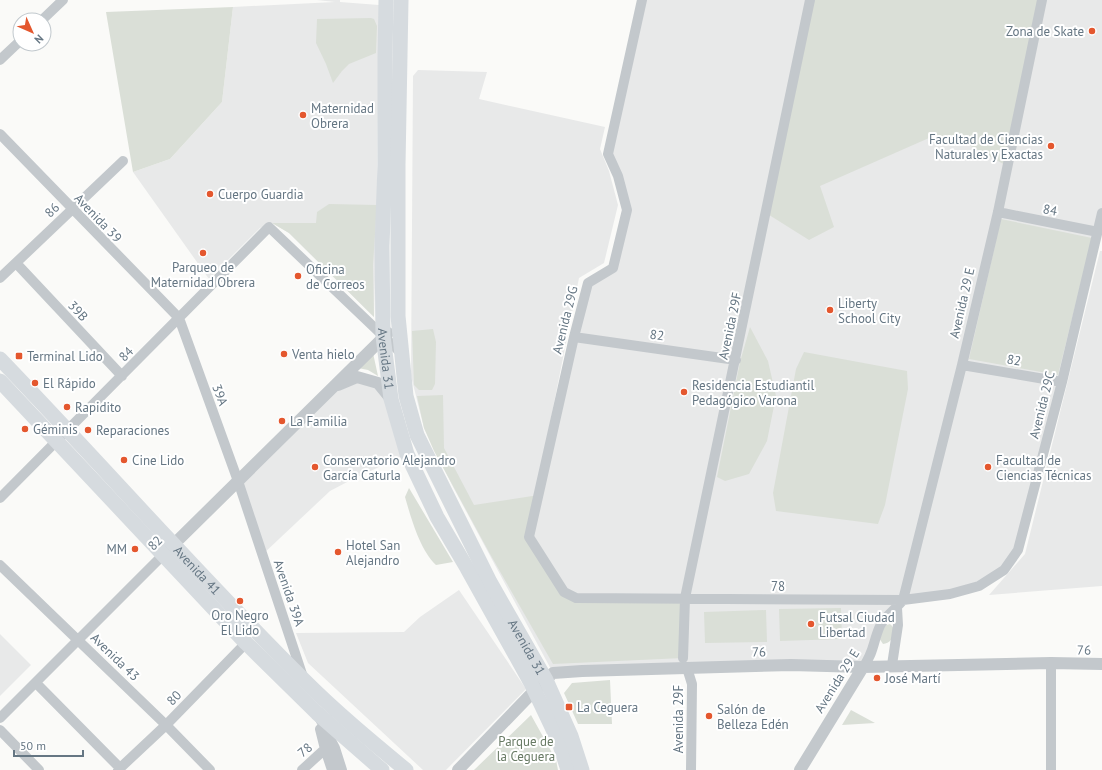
<svg xmlns="http://www.w3.org/2000/svg" width="1102" height="770" viewBox="0 0 1102 770" font-family="'PT Sans',sans-serif">
<rect width="100%" height="100%" fill="#fafaf8"/>
<!-- built -->
<path fill="#e8e9e9" d="M317,0h23v2l39,3 -2,200 -3,112 -85,-84 -17,-10 -12,5 -51,51 -76,-107 37,-13 52,-57 11,-95 102,-5z
M642,0h460v213l-84,337 -14,20 -25,16 -76,14 -23,24 -17,43 -310,6 -101,-188 -28,-57 -13,-52 2,-300 5,-6 69,2 -8,27 126,28 -5,22 9,22 9,34 -14,58 -25,15 -52,260 61,-255 25,-15 14,-58 -19,-56z
M1100,251h2v335l-113,9 36,-41z
M357,377l21,6 29,71 -56,26 -21,11 -68,64 -24,-74 93,-93z
M459,590l67,99 -80,81h-23l-115,-107 -12,-30 108,-1 16,-15z
M0,634l31,31 -31,31z"/>
<!-- green -->
<path fill="#dadfd7" d="M810,0h232l-35,166 -49,-27 -29,-1 -109,48 14,41 -25,13 -43,-27z
M233,7l-11,95 -52,57 -37,13 -27,-160z
M371,18l3,1 3,7 -1,27 -27,11 -7,7 -9,12 -7,-19 -10,-21 1,-24z
M329,204l48,1 -4,60 1,52 -85,-84 -17,-10h44l1,-11z
M1001,219l91,19 -34,137 -89,-16z
M750,327l18,34 8,35 -9,45 -18,33 -24,7 -8,-4 23,-115z
M433,329l3,13 -1,42 -3,6h-13l-5,-5 -2,-54z
M804,352l103,19 1,18 -23,116 -7,19 -102,-13 -3,-18 23,-124z
M373,353l5,23 -10,-6 -10,-2z
M443,395l1,53 30,57 65,-10 -10,42 35,55 12,6h109l-2,60 -130,6 -63,-110 -56,-103 -10,-23 -7,-32z
M409,488l44,74 -17,3c-16,-15 -25,-47 -31,-68z
M841,608l1,31 -62,2 -1,-32z
M766,610l1,32 -62,1 -1,-31z
M890,624c8,6 3,19 -7,20l-4,-6 7,-13z
M610,680l2,44h-34l-14,-31 8,-10z
M851,710l24,13 -33,2z
M531,715l25,45 2,10h-84z"/>
<g fill="none" stroke-linecap="round" stroke-linejoin="round">
<!-- minor -->
<path stroke="#c3c8cc" stroke-width="10" d="M642,0l-34,154 10,22 9,34 -14,58 -25,15 -14,54 -45,200 35,55 12,6 327,2 47,-6 29,-8 25,-16 14,-20 44,-168 40,-169
M42,20l21,-20
M0,60l20,-19
M0,134l179,184 59,163 65,196
M998,212l100,20
M16,263l106,113
M0,278l123,-117
M574,337l162,23
M962,365l100,17
M0,498l269,-271 132,126
M0,565l166,160 44,45
M683,658l2,-60 125,-598
M1051,663v107
M892,665l6,-40 -1,-17
M863,667c11,-14 10,-26 17,-41 3,-8 17,-18 23,-26l59,-235 36,-153 44,-212
M687,668l5,16 -1,86
M36,683l84,85
M0,718l163,-163
M320,719l15,29 7,22
M320,729l5,20 7,21
M0,730l39,40
M118,770l48,-45 80,-82
M302,770l23,-21"/>
<!-- tertiary -->
<path stroke="#c3c8cc" stroke-width="12" d="M338,385l19,-8 21,6 13,16
M168,550l220,-217
M458,770l76,-79 19,-18 29,-2 209,-6 72,2 188,-4 51,1
M800,770l63,-103"/>
<!-- primary -->
<g stroke="#d6dbdf" stroke-width="15">
<path id="s1" d="M386,0l-1,57v108l-3,81 1,90 8,63 16,55 30,63 30,51 64,115 28,59 9,28"/>
<path id="s2" d="M401,0l-3,165v151l8,80 11,39 73,147 56,98 25,56 11,34"/>
<path id="s3" d="M0,359c102,106 199,217 304,321 32,32 67,61 102,90"/>
<path d="M0,381l246,262 71,70 65,57"/>
</g>
</g>
<!-- markers -->
<g fill="#e4572e" stroke="#fff" stroke-width="1.5">
<circle cx="1092" cy="31" r="4"/>
<circle cx="303" cy="115" r="4"/>
<circle cx="1051" cy="146" r="4"/>
<circle cx="210" cy="194" r="4"/>
<circle cx="203" cy="253" r="4"/>
<circle cx="298" cy="276" r="4"/>
<circle cx="830" cy="310" r="4"/>
<circle cx="284" cy="354" r="4"/>
<rect x="15" y="352" width="8" height="8" rx="2"/>
<circle cx="35" cy="383" r="4"/>
<circle cx="684" cy="392" r="4"/>
<circle cx="67" cy="407" r="4"/>
<circle cx="282" cy="421" r="4"/>
<circle cx="25" cy="429" r="4"/>
<circle cx="88" cy="430" r="4"/>
<circle cx="124" cy="460" r="4"/>
<circle cx="315" cy="467" r="4"/>
<circle cx="988" cy="467" r="4"/>
<circle cx="135" cy="549" r="4"/>
<circle cx="338" cy="552" r="4"/>
<circle cx="240" cy="601" r="4"/>
<circle cx="811" cy="624" r="4"/>
<circle cx="877" cy="678" r="4"/>
<rect x="565" y="703" width="8" height="8" rx="2"/>
<circle cx="709" cy="716" r="4"/>
</g>
<g text-anchor="middle" dominant-baseline="central" stroke-width="4" stroke-linejoin="round" paint-order="stroke">
<!-- poi labels -->
<g font-size="13" fill="#657683" stroke="#fff" text-anchor="start">
<text x="1084" y="31" text-anchor="end">Zona de Skate</text>
<text x="311" y="108">Maternidad<tspan x="311" dy="15">Obrera</tspan></text>
<text x="1043" y="139" text-anchor="end">Facultad de Ciencias<tspan x="1043" dy="15">Naturales y Exactas</tspan></text>
<text x="218" y="194">Cuerpo Guardia</text>
<text x="203" y="267" text-anchor="middle">Parqueo de<tspan x="203" dy="15">Maternidad Obrera</tspan></text>
<text x="306" y="269">Oficina<tspan x="306" dy="15">de Correos</tspan></text>
<text x="838" y="303">Liberty<tspan x="838" dy="15">School City</tspan></text>
<text x="292" y="354">Venta hielo</text>
<text x="27" y="356">Terminal Lido</text>
<text x="43" y="383">El Rápido</text>
<text x="692" y="385">Residencia Estudiantil<tspan x="692" dy="15">Pedagógico Varona</tspan></text>
<text x="75" y="407">Rapidito</text>
<text x="290" y="421">La Familia</text>
<text x="33" y="429">Géminis</text>
<text x="96" y="430">Reparaciones</text>
<text x="132" y="460">Cine Lido</text>
<text x="323" y="460">Conservatorio Alejandro<tspan x="323" dy="15">García Caturla</tspan></text>
<text x="996" y="460">Facultad de<tspan x="996" dy="15">Ciencias Técnicas</tspan></text>
<text x="346" y="545">Hotel San<tspan x="346" dy="15">Alejandro</tspan></text>
<text x="127" y="549" text-anchor="end">MM</text>
<text x="240" y="615" text-anchor="middle">Oro Negro<tspan x="240" dy="15">El Lido</tspan></text>
<text x="819" y="617">Futsal Ciudad<tspan x="819" dy="15">Libertad</tspan></text>
<text x="885" y="678">José Martí</text>
<text x="577" y="707">La Ceguera</text>
<text x="717" y="709">Salón de<tspan x="717" dy="15">Belleza Edén</tspan></text>
</g>
<!-- street labels -->
<g font-size="13" fill="#657683" stroke="#fff">
<text transform="translate(52 210) rotate(-44)">86</text>
<text transform="translate(1050 210) rotate(11)">84</text>
<text transform="translate(98 218) rotate(46)">Avenida 39</text>
<text transform="translate(962 303) rotate(-77)">Avenida 29 E</text>
<text transform="translate(78 311) rotate(47)">39B</text>
<text transform="translate(565 320) rotate(-76)">Avenida 29G</text>
<text transform="translate(730 326) rotate(-78)">Avenida 29F</text>
<text transform="translate(657 335) rotate(8)">82</text>
<text transform="translate(126 354) rotate(-45)">84</text>
<text stroke="none"><textPath href="#s1" startOffset="359">Avenida 31</textPath></text>
<text transform="translate(1014 360) rotate(10)">82</text>
<text transform="translate(220 395) rotate(70)">39A</text>
<text transform="translate(1042 405) rotate(-76)">Avenida 29C</text>
<text transform="translate(155 543) rotate(-45)">82</text>
<text stroke="none"><textPath href="#s3" startOffset="289">Avenida 41</textPath></text>
<text x="778" y="586">78</text>
<text transform="translate(289 593) rotate(71)">Avenida 39A</text>
<text stroke="none"><textPath href="#s2" startOffset="676">Avenida 31</textPath></text>
<text transform="translate(1084 650) rotate(1)">76</text>
<text transform="translate(759 652) rotate(-1)">76</text>
<text transform="translate(115 657) rotate(44)">Avenida 43</text>
<text transform="translate(837 681) rotate(-58)">Avenida 29 E</text>
<text transform="translate(174 698) rotate(-46)">80</text>
<text transform="translate(678 719) rotate(-90)">Avenida 29F</text>
<text transform="translate(305 750) rotate(-41)">78</text>
</g>
<!-- park labels -->
<g font-size="13" fill="#687a64" stroke="#fff">
<text x="526" y="741">Parque de<tspan x="526" dy="15">la Ceguera</tspan></text>
</g>
</g>
<!-- north arrow -->
<g transform="translate(32 32) rotate(135)"><circle r="19" fill="#ffffff" stroke="#c1c8cd"/>
<path d="M0-3L7 15L0 10L-7 15Z" fill="#e4572e"/>
<text y="-6" font-size="11" font-weight="bold" text-anchor="middle" fill="#657683">N</text>
</g>
<!-- scale -->
<path d="M14 750v6h69v-6" fill="none" stroke="#657683" stroke-width="2"/>
<text x="20" y="750" font-size="12" fill="#657683" stroke="#ffffff" stroke-width="3" paint-order="stroke">50 m</text>
</svg>
